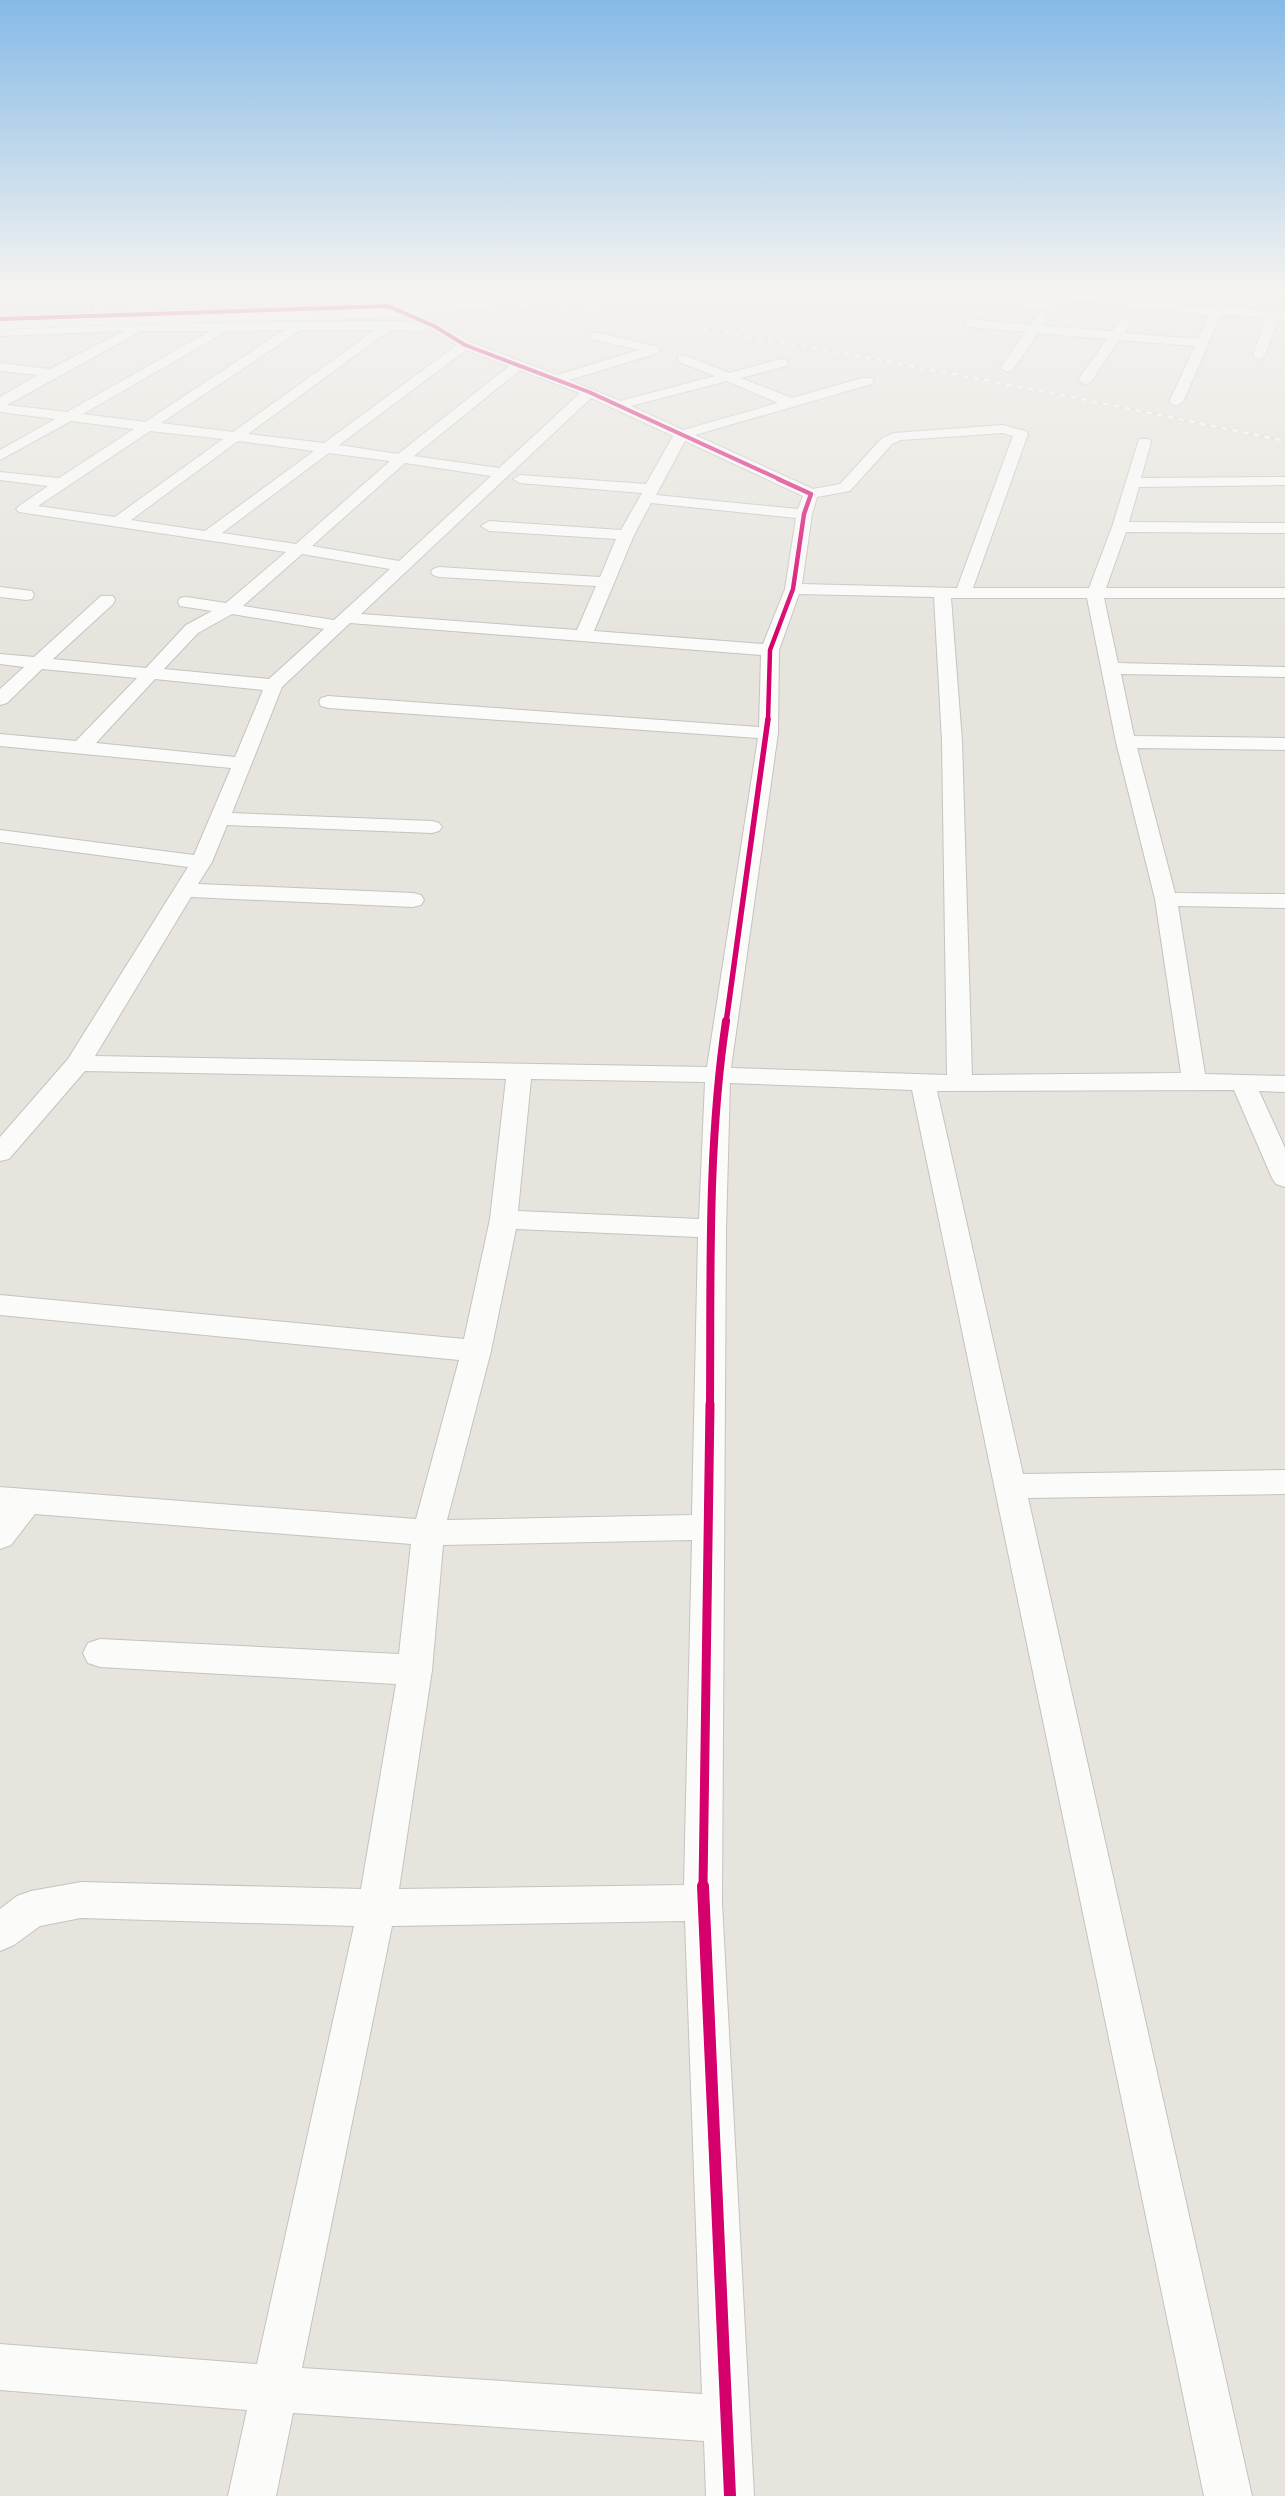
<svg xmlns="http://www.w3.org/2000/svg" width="1285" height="2496" viewBox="0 0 1285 2496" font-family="Signika,sans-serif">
<rect width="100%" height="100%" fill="#e6e4dd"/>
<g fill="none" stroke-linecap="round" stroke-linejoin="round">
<defs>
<path id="minor" d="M0,290h84l-6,4 -78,3z
M99,290h12l-7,25 -6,4 -6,-4z
M1220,290h12l-8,17 61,5v8l-7,-1 -13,37 -6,4 -6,-4 13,-38 -45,-4 -38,88 -7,4 -7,-4 26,-56 -76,-6 -29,43 -5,1 -7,-4 29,-41 -69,-6 -26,38 -5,1 -7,-4 26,-36 -57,-5 -6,-4 6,-4 62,6 8,-12 4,-1 6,4 -6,10 69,5 8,-11 4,-1 6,4 -6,10 74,6 11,-24 -152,-16 -6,-4 6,-4 155,17z
M993,296l57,5 6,4 -6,4 -61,-6 -2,-3z
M388,302l50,21 32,19 87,33 82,-25 -47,-11 -2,-3 2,-3 4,-1 62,15 1,3 -1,3 -89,27 51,21 95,-25 -36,-14 -1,-3 1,-3 5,-1 45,18 52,-14 5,1 2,3 -2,3 -45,12 51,20 70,-20h10l2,3 -2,3 -177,51 118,54 27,-5 42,-46 12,-5 109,-8 23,6 2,3 -55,154h116l23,-61 27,-88h10l2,3 -10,36 144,-1v8l-146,2 -10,35 156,1v10l-159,-1 -20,56h179v10h-181l14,65 167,4v10l-164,-3 13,62 151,2v12l-148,-2 38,145 110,1v14l-107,-2 27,168 80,2v16l-26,-1 26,57v39l-9,-3 -4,-6 -38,-88 -297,1 86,383 262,-4v24l-257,4 224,998h-48l-292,-1406 -182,-7 -4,146 -4,674 32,593h-48l-2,-55 -411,-28 -17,83h-48l19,-86 -247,-20v-46l257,20 97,-438 -273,-8 -41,8 -26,19 -14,6v-42l17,-13 14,-5 50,-9 280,7 35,-205 -296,-17 -12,-4 -5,-10 5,-10 12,-4 299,15 12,-110 -376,-30 -24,31 -11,4v-62l416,32 43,-159 -459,-45v-20l464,44 26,-120 16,-140 -421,-8 -76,88 -9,2v-24l68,-78 120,-192 -188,-25v-12l194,25 37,-87 -231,-22v-12l76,7 61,-63 -95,-9 -35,34 -7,2v-16l24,-22 -24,-3v-10l34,3 67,-61h12l2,4 -2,4 -60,55 93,9 40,-43 26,-14 -32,-5 -2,-4 2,-4 6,-1 40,6 60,-51 -267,-40 -3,-3 3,-3 29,-20 -48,-6v-8l59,6 75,-49 -63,-8 -71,39v-10l55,-31 -55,-7v-15l38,-22 -38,-4v-8l50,6 74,-38 -124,5v-8l86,-4 307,-3 24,2 -31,-13h-10l-6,-4 6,-4zM428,328l29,17 -133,98 -76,-9 142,-104 33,1zM284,330l-139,92 -62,-8 144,-83zM301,330h74l-142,102 -72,-9zM141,331h69l-143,81 -60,-7zM466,350l43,16 -111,88 -59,-9zM520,370l60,23 -81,75 -85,-12zM727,381l51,22 -95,27 -52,-24zM591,398l82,38 -27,48 -126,-9 -7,4 7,4 122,10 -21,37 -132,-9 -8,5 8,5 127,8 -16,38 -161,-10 -6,2 -2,3 2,3 6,2 157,9 -19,44 -216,-16zM150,431l73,8 -108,78 -77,-11zM1003,433l10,3 -56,152 -155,-4 10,-70 5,-17 33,-6 42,-47 9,-4zM238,441l76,10 -109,80 -74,-11zM685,441l118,55 -5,13 -142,-14zM329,453l61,8 -94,83 -74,-11zM405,463l86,13 -92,85 -87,-15zM651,503l145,15 -11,71 -22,55 -169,-13 40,-96zM302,554l88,15 -56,51 -91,-14zM799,594l135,3 8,144 5,334 -216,-7 47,-335 1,-83zM951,598h136l29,144 39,157 26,174 -209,2 -10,-334zM232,614l92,15 -55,50 -105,-10 34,-36zM350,623l411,32 -2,72 -431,-31 -7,2 -2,4 2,4 7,2 430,30 -51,329 -612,-11 96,-159 222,10 8,-2 3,-5 -3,-5 -8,-2 -215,-9 14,-22 15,-37 205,8 7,-2 3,-4 -3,-4 -7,-2 -200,-8 50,-126zM155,679l108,11 -28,67 -139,-14zM531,1079l174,3 -6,137 -181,-8zM516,1229l182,8 -6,278 -245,5 44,-169zM692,1540l-8,345 -285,4 33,-219 11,-125zM685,1921l17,473 -400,-26 90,-442z
M0,587l32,4 2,4 -2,4 -6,1 -26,-3z"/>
</defs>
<!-- minor casing -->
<use href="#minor" stroke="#c4c3c2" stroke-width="2"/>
<!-- minor -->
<use href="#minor" fill="#fbfbfa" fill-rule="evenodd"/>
<defs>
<path id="rail" d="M453,290c279,39 556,93 832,151"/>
</defs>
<!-- rail casing -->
<use href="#rail" stroke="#dddcdd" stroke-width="2.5"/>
<!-- rail -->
<use href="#rail" stroke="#fff" stroke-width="2" stroke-dasharray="5.5" stroke-linecap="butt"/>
<defs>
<path id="minor-bridge" d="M522,301l48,-11
M0,323l132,-6 248,-5 99,-10 60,-12"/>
</defs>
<!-- minor-bridge casing -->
<use href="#minor-bridge" stroke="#c4c3c2" stroke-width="14" stroke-linecap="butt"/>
<!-- minor-bridge -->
<use href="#minor-bridge" stroke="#fbfbfa" stroke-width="13"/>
<defs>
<path id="cycleway-far5" d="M0,319l388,-13 46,20 31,19 124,47 192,88"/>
<path id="cycleway-far4" d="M768,720l2,-70 23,-61 11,-75 7,-20 -33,-15"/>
<path id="cycleway-far3" d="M726,1023l42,-304"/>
<path id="cycleway-far2" d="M710,1405c1,-127 -3,-257 16,-384"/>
<path id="cycleway-far1" d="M703,1887l7,-483"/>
<path id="cycleway" d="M703,1886l27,610"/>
</defs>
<!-- cycleway-far5 casing -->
<use href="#cycleway-far5" stroke="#fff" stroke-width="5"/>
<!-- cycleway-far4 casing -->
<use href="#cycleway-far4" stroke="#fff" stroke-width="6"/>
<!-- cycleway-far3 casing -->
<use href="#cycleway-far3" stroke="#fff" stroke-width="8"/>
<!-- cycleway-far2 casing -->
<use href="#cycleway-far2" stroke="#fff" stroke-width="11"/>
<!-- cycleway-far1 casing -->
<use href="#cycleway-far1" stroke="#fff" stroke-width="12"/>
<!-- cycleway casing -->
<use href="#cycleway" stroke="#fff" stroke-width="15"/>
<!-- cycleway-far5 -->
<use href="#cycleway-far5" stroke="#d6006c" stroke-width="4"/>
<!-- cycleway-far4 -->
<use href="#cycleway-far4" stroke="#d6006c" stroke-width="4.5"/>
<!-- cycleway-far3 -->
<use href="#cycleway-far3" stroke="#d6006c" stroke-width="5.5"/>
<!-- cycleway-far2 -->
<use href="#cycleway-far2" stroke="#d6006c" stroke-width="8"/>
<!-- cycleway-far1 -->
<use href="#cycleway-far1" stroke="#d6006c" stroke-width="9"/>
<!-- cycleway -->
<use href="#cycleway" stroke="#d6006c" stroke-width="12"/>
</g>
<!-- sky -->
<linearGradient id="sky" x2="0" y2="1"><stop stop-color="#86bae7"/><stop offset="0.45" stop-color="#f4f3f0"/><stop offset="1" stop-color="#f4f3f0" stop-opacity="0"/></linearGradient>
<rect width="1285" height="639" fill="url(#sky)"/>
</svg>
